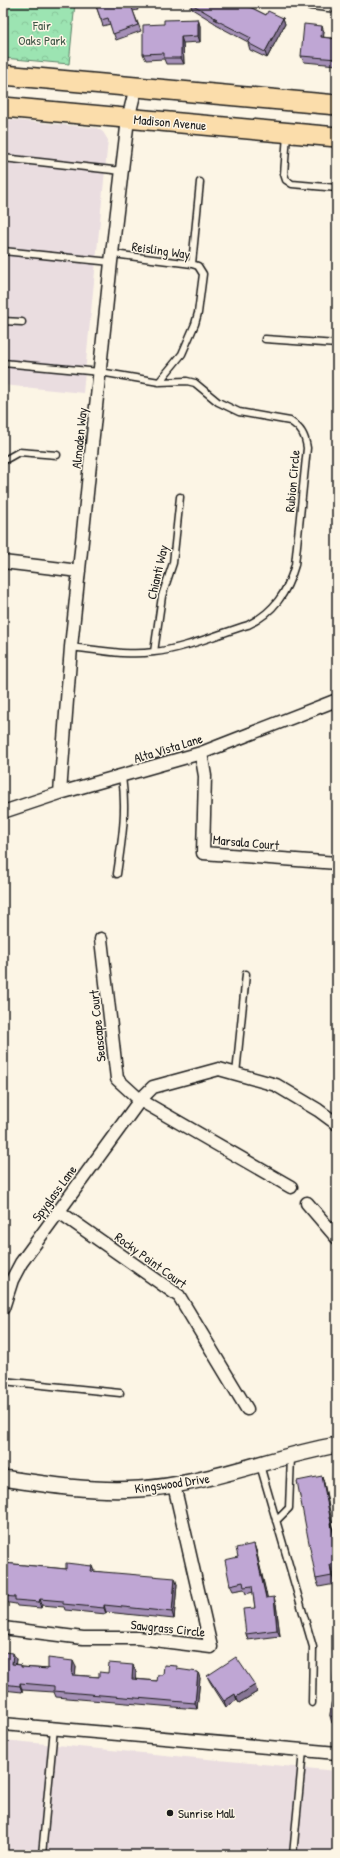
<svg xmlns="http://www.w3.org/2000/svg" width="340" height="1858" viewBox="0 0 340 1858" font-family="'Patrick Hand',sans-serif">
<defs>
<pattern id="park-crowns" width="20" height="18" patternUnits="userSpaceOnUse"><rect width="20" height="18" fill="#9ce4b2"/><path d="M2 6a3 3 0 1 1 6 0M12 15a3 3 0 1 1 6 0" fill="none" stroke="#86c398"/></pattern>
</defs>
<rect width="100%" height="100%" fill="#fcf5e5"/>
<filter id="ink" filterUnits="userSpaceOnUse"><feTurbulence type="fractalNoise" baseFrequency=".025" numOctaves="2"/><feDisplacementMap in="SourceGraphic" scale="8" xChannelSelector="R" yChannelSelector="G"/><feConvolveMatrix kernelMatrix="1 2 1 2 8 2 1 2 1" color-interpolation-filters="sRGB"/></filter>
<g filter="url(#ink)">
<!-- built -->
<path fill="#eadde0" d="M3,119l94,9 6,4 5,8 -25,253 -80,-8z
M3,1740l334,31v84h-334z"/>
<!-- park -->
<path fill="url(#park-crowns)" stroke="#5c8067" d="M3,3h72l-6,61 -66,-6z"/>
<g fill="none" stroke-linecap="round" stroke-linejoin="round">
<defs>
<path id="service" d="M287,135l-3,39 2,6 6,4 45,4
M3,158l119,13
M3,251l108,11
M113,254l79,10 6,2 5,8 -5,39 -3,11 -13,30 -23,28
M192,264l8,-82
M3,321l19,1
M265,339l72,5
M3,363l97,9 59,10 28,-1 8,2 23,19 21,10 51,9c11,7 15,14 17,27l-12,117c-8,28 -21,47 -47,60 -30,9 -64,24 -94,27 -27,4 -56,-2 -83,-5
M3,461l16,-9 38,3
M154,652l8,-56 11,-33 7,-66
M117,874c5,-35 10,-62 5,-98
M236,1074l10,-100
M3,1381l117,12
M260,1465l53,182 -1,56
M276,1521l13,-13 2,-51
M42,1855l12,-127
M293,1855l10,-104"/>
<path id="minor" d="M311,3l26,3
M3,562l76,9
M201,753l4,23 -2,77 134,10
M60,793l11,-146 40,-385 17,-143 8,-32
M3,812l57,-19 141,-40 136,-53
M101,939l16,140 23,21 151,87
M307,1203l30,35
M58,1211l121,85 68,113
M3,1308l9,-28 9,-17 119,-163 13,-13 66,-18 57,16 42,25 19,14
M3,1628l80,10h55l73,9 -37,-162
M3,1724l334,29"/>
<path id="tertiary" d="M3,1478c45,7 90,14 136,11 68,-4 131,-32 198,-44"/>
<path id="primary" d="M3,75l334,30
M3,107l334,30"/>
</defs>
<!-- service casing -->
<use href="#service" stroke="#1c1c1c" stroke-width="9"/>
<!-- minor casing -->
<use href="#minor" stroke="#1c1c1c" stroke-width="15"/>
<!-- tertiary casing -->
<use href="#tertiary" stroke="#1c1c1c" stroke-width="18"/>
<!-- primary casing -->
<use href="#primary" stroke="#1c1c1c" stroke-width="22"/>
<!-- service -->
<use href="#service" stroke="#fcf5e5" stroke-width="6"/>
<!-- minor -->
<use href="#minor" stroke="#fcf5e5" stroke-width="12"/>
<!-- tertiary -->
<use href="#tertiary" stroke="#fcf5e5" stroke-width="15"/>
<!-- primary -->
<use href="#primary" stroke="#fbddab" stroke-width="19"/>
</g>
<!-- wall -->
<path fill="#a48fb6" stroke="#1c1c1c" d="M95,3h41l2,7 -5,1 8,20 -25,9 -6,-16 -7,2z
M190,3h54v1l22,11 17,3 2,6 -18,34 -17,-8 -2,-7v-1l-32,-17 -1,-2 -23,-14z
M198,19l2,7v16l-17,1 1,21h-18l-2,-5 -18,1 -3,-6 21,-30z
M324,32l-1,5 14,2v26l-33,-3 -3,-6z
M322,1476l2,7 13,63v26l-5,1 3,11 -16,3 -3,-8z
M256,1550l11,48 9,6 4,32 -32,4 -2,-6 9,-26 -2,-16 -7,2 -2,-5 -11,2 -3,-6 8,-28z
M3,1563l63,6 26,-3 2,5 83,13 -3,35 -68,-7v2l-41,-4 -1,-3 -22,-2 -1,3 -24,-2 -1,-2 -13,-2z
M337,1628v95h-5l-2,-7 6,-60 -3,-6z
M3,1652l13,7 -1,5 6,1 1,2 26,2 28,-2 -1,8 24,2 9,-4 28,-1 -1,7 22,2 6,-6 15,-5 22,8 -3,31 -141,-12 -2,-5 -32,-2v2l-19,-2z
M207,1676l50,16 -18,11 -2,-3 -11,7 -16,-25z"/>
<!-- shaded-wall -->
<path fill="#867494" stroke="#1c1c1c" d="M283,18l2,6 -18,34 -2,-6z
M198,19l2,7v16l-2,-6z
M322,26l2,6 -1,11 -2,-6z
M181,37l2,6 1,21 -3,-6z
M322,1476l2,7 13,63v7z
M254,1544l2,6 13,54 -3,-6z
M330,1565l2,8 3,11 -3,-8z
M175,1578l2,6 -3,35 -2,-7z
M274,1597l2,7 4,32 -3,-6z
M40,1599l2,6 -1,3 -2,-6z
M104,1605l2,7v2l-2,-6z
M13,1653l3,6 -1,11 -3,-6z
M73,1661l3,6 -1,14 -3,-6z
M133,1665l3,7 -1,13 -3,-6z
M198,1672l2,6 -3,31 -2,-6z
M20,1683l2,7v2l-2,-6z
M255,1685l2,7 -18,11 -3,-6z
M235,1694l2,6 -11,7 -2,-6z"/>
<!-- building -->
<path fill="#bfa6d4" stroke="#1c1c1c" d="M95,3h41v1l-5,1 7,20 -25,9 -5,-16 -7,2z
M190,3h52l24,12 2,-4 15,7 -18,34 -17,-9 3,-5 -37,-19h3z
M198,19v17l-17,1v21h-17v-5l-21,1v-29l21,-1v-4z
M304,24l18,2 -1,11 16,2v20l-36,-3z
M322,1476l15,77v10l-7,2 2,11 -16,3 -19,-98z
M254,1544l12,54 8,-1 3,33 -31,4 -3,-25 12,-1 -3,-22 -8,1 -1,-5 -13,3 -5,-25 13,-3 -2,-9z
M3,1563l63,6v-6l26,3 -1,5 84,7 -3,34 -68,-7v3l-41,-4v-3l-23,-2 -1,3 -24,-2v-3l-12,-1z
M336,1628h1v22h-4z
M337,1651v66l-7,-1z
M3,1652l10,1 -1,11 9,1v2l27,2v-11l25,3 -1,14 27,2v-5l9,1 1,-10 24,2 -1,14 25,2 1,-6h5l1,-10 13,1v3l21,3 -3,31 -141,-12v-5l-34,-3v3l-17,-2z
M236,1657l19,28 -19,12 -1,-3 -11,7 -17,-25z"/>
</g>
<!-- markers -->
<circle fill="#1c1c1c" stroke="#fcf5e5" stroke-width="1.5" cx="170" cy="1813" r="4"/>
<g text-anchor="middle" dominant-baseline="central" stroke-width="3" stroke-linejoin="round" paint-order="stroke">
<!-- park labels -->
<g font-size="13" fill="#425849" stroke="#fcf5e5">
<text x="42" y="25">Fair<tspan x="42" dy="15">Oaks Park</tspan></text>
</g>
<!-- street labels -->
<g font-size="13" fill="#1c1c1c" stroke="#fcf5e5">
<text transform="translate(170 122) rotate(5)">Madison Avenue</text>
<text transform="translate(161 250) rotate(8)">Reisling Way</text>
<text transform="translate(79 438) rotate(-84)">Almaden Way</text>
<text transform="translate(292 481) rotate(-85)">Rubion Circle</text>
<text transform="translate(157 572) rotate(-77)">Chianti Way</text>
<text transform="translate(168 748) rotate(-17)">Alta Vista Lane</text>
<text transform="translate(246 842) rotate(5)">Marsala Court</text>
<text transform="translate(97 1026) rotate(-96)">Seascape Court</text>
<text transform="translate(54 1193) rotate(-54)">Spyglass Lane</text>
<text transform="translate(151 1260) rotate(36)">Rocky Point Court</text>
<text transform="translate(172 1483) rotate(-8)">Kingswood Drive</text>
<text transform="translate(168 1628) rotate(6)">Sawgrass Circle</text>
</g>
<!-- poi labels -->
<g font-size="13" fill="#1c1c1c" stroke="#fcf5e5" text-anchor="start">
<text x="178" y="1813">Sunrise Mall</text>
</g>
</g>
<!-- margin -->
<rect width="340" height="1858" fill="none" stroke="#fcf5e5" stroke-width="16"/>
<rect x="8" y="8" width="324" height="1842" fill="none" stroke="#1c1c1c" stroke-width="1.5" filter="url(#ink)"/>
</svg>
